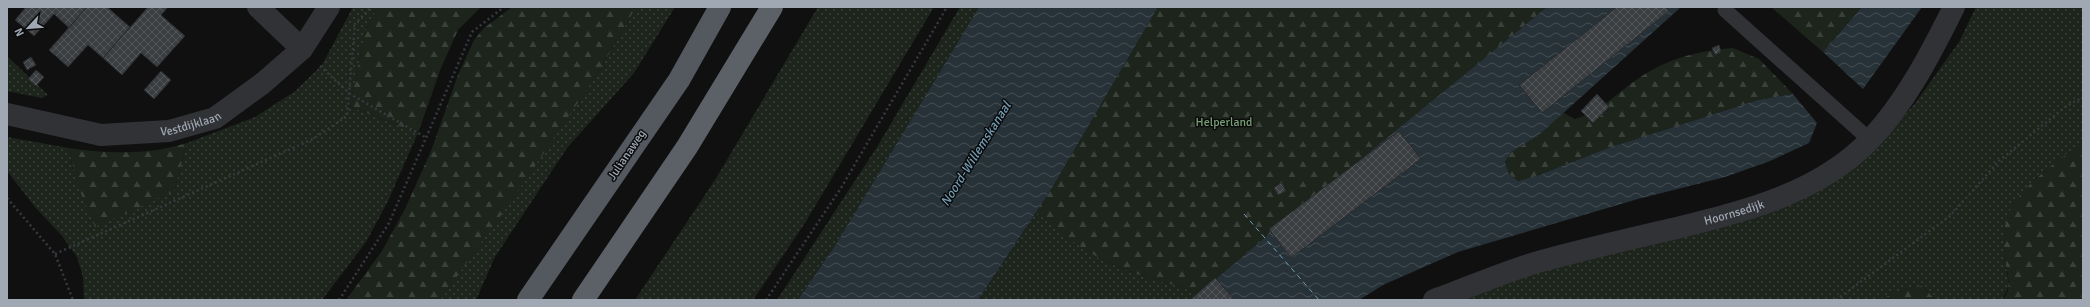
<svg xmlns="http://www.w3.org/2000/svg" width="2090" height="307" viewBox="0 0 2090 307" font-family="Signika,sans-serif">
<defs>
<pattern id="grass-dots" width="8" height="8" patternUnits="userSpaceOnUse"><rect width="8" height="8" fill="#1c241c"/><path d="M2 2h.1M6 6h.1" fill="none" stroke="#3a413b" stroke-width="1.8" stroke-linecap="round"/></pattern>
<pattern id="forest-firs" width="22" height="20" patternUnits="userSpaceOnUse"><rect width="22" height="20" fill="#1c241c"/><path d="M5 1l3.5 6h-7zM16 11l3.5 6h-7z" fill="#3a413b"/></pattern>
<pattern id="water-waves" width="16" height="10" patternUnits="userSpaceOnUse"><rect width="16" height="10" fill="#273238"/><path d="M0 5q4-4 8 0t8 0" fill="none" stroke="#434d52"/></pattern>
<pattern id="building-cross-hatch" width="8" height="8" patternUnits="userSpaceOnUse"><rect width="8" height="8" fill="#3b3e41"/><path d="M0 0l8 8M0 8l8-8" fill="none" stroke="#54575a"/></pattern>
</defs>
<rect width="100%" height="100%" fill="#101011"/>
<!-- grass -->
<path fill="url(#grass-dots)" d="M353,7h25l-13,25 -12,60 -7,13 72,28 -30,68 -22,41 -44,58h-238l-1,-23 -6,-20 -15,-21 -27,-29 -28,-36v-34l62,11 4,21 101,22 13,-48 68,-26 39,-25 28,-27z
M636,7h39l-41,66 -67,75 -72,109 -19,43h-36l158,-227z
M818,7h116l-129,216 -52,77h-118l80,-120z
M960,7h19l-143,237 -38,56h-21l100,-153z
M1976,7h107v135l-48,37 -31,74 5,33 -7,14h-67l-12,-14 -13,1 -32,13h-418l120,-43 152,-35 143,-72 41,-48 43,-60z
M7,56l41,39 -7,3 -34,-7z
M1036,212c21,16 41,34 65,47 31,16 66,24 99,33l-9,8h-213z"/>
<!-- forest -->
<path fill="url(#forest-firs)" d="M378,7h103l-23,23 -17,38 -23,65 -72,-28 7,-13 12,-60z
M512,7h124l-38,66 -86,127 -72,100h-94l36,-49 23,-42 26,-58 27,-76 16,-35 10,-12z
M1158,7h389l-347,285c-33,-9 -68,-17 -99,-33 -24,-13 -44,-30 -65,-47l16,-24z
M1771,7h91l-39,45z
M1733,48l26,11 34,35 -35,6 -150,48 -69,27 -21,6 -9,-7 -4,-12 5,-9 30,-19 22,-22 13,7c26,-7 45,-29 67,-43 30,-19 57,-25 91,-28z
M2083,142v158h-81c13,-12 3,-32 2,-47 -1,-15 0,-35 9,-48 17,-26 45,-44 70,-63z
M187,143l-13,48 -79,36c-12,-26 -21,-51 -26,-79 39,6 80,7 118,-5z
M1923,286l12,14h-57l32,-13z"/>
<!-- water -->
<path fill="url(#water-waves)" d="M979,7h179l-106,181 -74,112h-180l38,-56z
M1547,7h134l-141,127 -30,19 -5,9 4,12 9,7 21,-6 69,-27 150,-48 35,-6 24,29 -8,20 -39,18 -45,16 -87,22 -180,53 -75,33 -24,15h-168l82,-69z
M1862,7h60l-59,82 -40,-37z"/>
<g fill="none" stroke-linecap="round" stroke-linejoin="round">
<!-- ferry -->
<path stroke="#739cb2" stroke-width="1" stroke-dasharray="5 4" stroke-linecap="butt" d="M1244,214l75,86"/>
</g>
<!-- building -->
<path fill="url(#building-cross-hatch)" stroke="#292a2d" d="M26,7h61l-18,21 -15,-14 -20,22 -19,-16z
M87,7h20l23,20 -27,31 -15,-13 -20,22 -19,-17z
M148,7h20l-7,8 24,21 -28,31 -16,-14 -19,22 -19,-17z
M1617,7h49l3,4 -127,102 -23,-28z
M1719,45l2,7 -6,3 -3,-7z
M31,57l5,8 -9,5 -4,-8z
M36,70l8,7 -8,9 -8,-7z
M161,71l10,9 -17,19 -10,-9z
M1597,94l12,13 -16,16 -12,-12z
M1399,131l22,28 -130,99 -22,-29z
M1281,183l5,8 -8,4 -4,-7z
M1215,278l20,22h-45z"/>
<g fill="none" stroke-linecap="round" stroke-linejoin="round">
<!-- path -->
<path stroke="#36393e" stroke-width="2.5" stroke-dasharray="2 3" stroke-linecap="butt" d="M320,66l30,28 75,43
M7,198l48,56 18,46
M55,254l258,-115 34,-23 8,-92 16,-17
M339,300l50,-77 83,-191 32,-25
M766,300l75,-112 106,-181
M1836,300l114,-84 49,-55 66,-54 18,-10"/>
<!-- service -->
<path stroke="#303236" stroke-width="15" d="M1725,10l145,130"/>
<!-- minor -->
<g stroke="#303236" stroke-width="22">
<path d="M258,7l44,42"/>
<path id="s1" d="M1434,300c34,-12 69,-28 104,-38 47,-13 95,-24 143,-35 68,-17 139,-35 189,-87 36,-38 61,-87 84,-133"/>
</g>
<!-- tertiary -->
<path stroke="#303236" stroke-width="22" id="s2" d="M7,114l94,21 68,-4 46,-13 48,-35 39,-34 27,-42"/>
<!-- trunk -->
<path stroke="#54585f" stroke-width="22" d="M528,300l151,-220 41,-73"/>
<!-- motorway -->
<path stroke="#5c6168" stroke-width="22" d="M583,300l104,-153 85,-140"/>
</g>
<g text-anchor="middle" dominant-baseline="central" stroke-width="3" stroke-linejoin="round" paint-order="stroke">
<!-- street labels -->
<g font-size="12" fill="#a0a8b3" stroke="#0b0b0c">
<text stroke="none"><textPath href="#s2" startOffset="187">Vestdijklaan</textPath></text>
<text transform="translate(627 155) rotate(-56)">Julianaweg</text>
<text stroke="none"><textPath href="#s1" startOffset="313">Hoornsedijk</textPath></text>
</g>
<!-- park labels -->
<g font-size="12" fill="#77a075" stroke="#0b0b0c">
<text x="1224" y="122">Helperland</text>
</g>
<!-- water labels -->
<g font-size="13" font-style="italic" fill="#739cb2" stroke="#0b0b0c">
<text transform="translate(976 154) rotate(-58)">Noord-Willemskanaal</text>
</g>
</g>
<!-- border -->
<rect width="2090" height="307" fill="none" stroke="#a0a8b3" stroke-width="16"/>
<!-- north arrow -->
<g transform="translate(28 28) rotate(244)" stroke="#0b0b0c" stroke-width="3" paint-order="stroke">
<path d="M0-3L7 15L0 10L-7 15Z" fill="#a0a8b3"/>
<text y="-6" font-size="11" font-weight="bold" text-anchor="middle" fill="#a0a8b3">N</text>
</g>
</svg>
